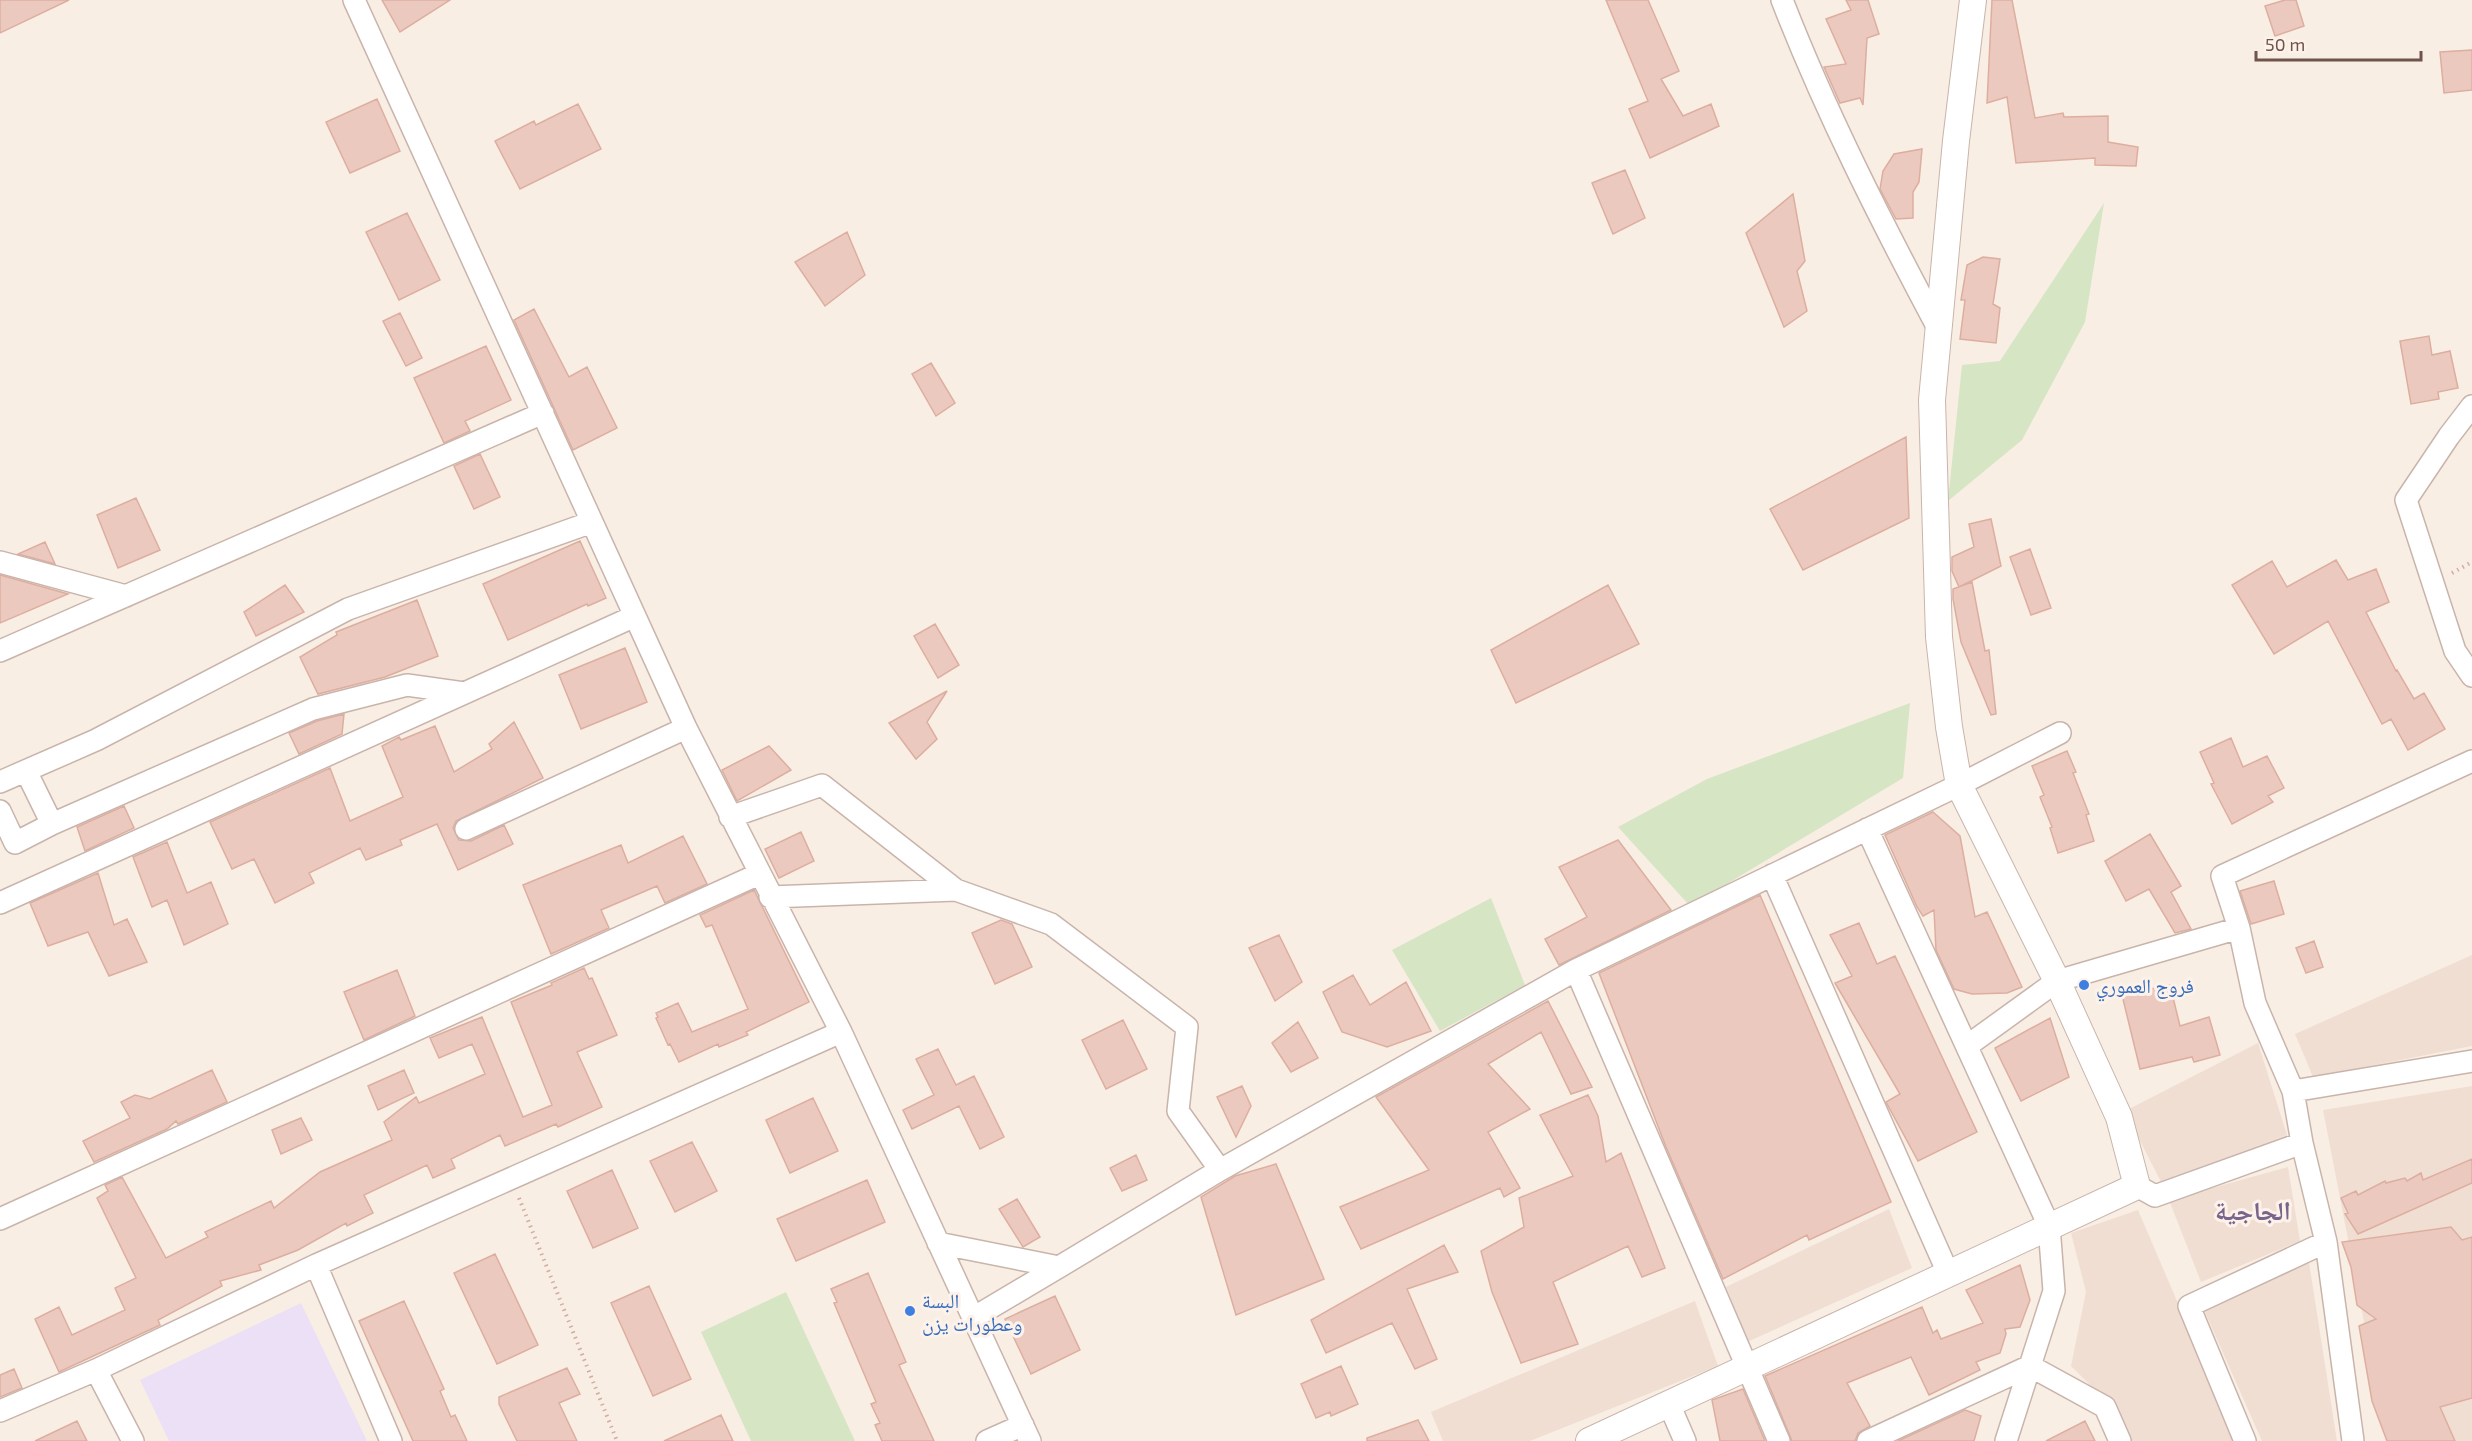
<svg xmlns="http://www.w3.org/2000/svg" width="2472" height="1441" viewBox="0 0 2472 1441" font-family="'Exo 2','Noto Naskh Arabic',sans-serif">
<rect width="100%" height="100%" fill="#f9eee3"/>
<!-- residential -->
<path fill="#f0ded3" d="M2472,955v91l-159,31 -18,-43z
M2258,1043l29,92 -126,47 -36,-71z
M2472,1086v355h-85l-64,-331z
M2288,1167l12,74 -99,41 -32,-82z
M1889,1209l23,59 -165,74 -21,-55z
M2138,1210l99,231h-107l-15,-31 -44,-44 15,-74 -15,-59z
M2308,1256l29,185h-75l-58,-131z
M1695,1301l23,65 -188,75h-87l-12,-29z"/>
<!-- education -->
<path fill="#ebe0f6" d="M301,1303l66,138h-198l-29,-61z"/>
<!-- green -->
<path fill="#d6e5c4" d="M2104,203l-19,119 -63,118 -74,61 14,-136 38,-4z
M1910,703l-7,75 -213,128 -72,-79 89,-48z
M1491,898l34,87 -85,46 -48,-81z
M786,1292l69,149h-104l-50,-109z"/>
<!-- building -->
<path fill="#ecc9be" stroke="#ddaea0" stroke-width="1.5" d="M0,0h69l-69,33z
M382,0h68l-50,32z
M1606,0h42l31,71 -18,8 22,37 28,-12 8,22 -69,32 -21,-49 19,-8z
M1846,0h22l11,34 -12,4 -4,67 -3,-7 -20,5 -16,-36 22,-3 -20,-45 25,-9z
M1992,0h20l23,118 28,-5 1,4 44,-1v26l30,5 -2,19 -41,-1v-7l-79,5 -9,-66 -20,6z
M2285,0h11l8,26 -29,10 -10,-30z
M2472,50v40l-28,3 -4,-41z
M377,99l23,52 -50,22 -24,-51z
M578,104l23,45 -81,40 -25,-48 39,-20 2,4z
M1922,149l-3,33 -6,10v26l-17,1 -16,-30 3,-18 11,-17z
M1625,170l20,48 -32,16 -21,-51z
M1793,194l12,67 -8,10 10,40 -23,16 -38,-94z
M407,213l33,67 -41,20 -33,-68z
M847,232l18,43 -40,31 -30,-44z
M1983,257l17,2 -7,45 7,4 -4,35 -36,-4 5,-39h-4l6,-35z
M534,309l35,68 18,-10 30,61 -44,22 -59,-130z
M400,313l22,45 -16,8 -23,-45z
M2429,336l3,19 18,-4 8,37 -20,4 1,7 -28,5 -11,-63z
M486,346l25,54 -46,21 5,10 -26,12 -30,-65z
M931,363l24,40 -19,13 -24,-42z
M1906,437l3,81 -106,52 -33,-61z
M480,454l20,43 -26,12 -20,-43z
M136,498l24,52 -42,18 -21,-53z
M1991,519l10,47 -42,21 -7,-16v-14l22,-10 -5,-23z
M580,541l26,57 -18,8 -1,-2 -79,36 -25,-56z
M45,542l10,22 -37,-10z
M2030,549l21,59 -20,7 -21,-58z
M2336,560l12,20 28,-11 13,33 -23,10 30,59 1,-1 17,29 10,-6 21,36 -37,21 -17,-31 -9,5 -54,-103 -54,33 -42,-69 40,-24 15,26z
M0,575l68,19 -68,29z
M1972,582l13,69 4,-1 7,64 -5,1 -30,-73 -8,-43v-10z
M285,585l19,27 -48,24 -12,-24z
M1608,585l31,59 -123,59 -25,-53z
M417,600l21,56 -53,21 -67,17 -18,-37 37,-22 -1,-3z
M935,624l24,41 -21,13 -24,-42z
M625,648l22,54 -66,27 -22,-54z
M947,691l-20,31 10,17 -21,20 -27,-36z
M344,714l-2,20 -43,20 -10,-21 28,-12z
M514,722l29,56 -87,43 -3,7 6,12 12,1 33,-16 9,19 -55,26 -21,-46 -37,16 2,5 -36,15 -6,-12 -51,25 5,10 -39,20 -21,-44 -22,10 -22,-47 120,-54 20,53 53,-24 -21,-51 17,-9 2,3 34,-14 19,46 38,-23 -3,-5z
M2231,738l12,29 24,-11 17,32 -16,8 5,6 -41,22 -21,-40 3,-1 -14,-31z
M769,746l22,24 -54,31 -15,-31z
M2067,751l9,21 -3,1 16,41 -3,1 8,26 -36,12 -8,-25 2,-1 -12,-30 4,-2 -12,-29z
M124,806l10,22 -49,23 -8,-24z
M1933,812l27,24 15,81 12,-5 35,75 -15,6 -35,1 -18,-5 -18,-39 -2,-40 -11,6 -6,-9 -32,-72z
M801,832l13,29 -35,17 -14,-29z
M2150,834l31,52 -10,6 20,37 -16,4 -26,-44 -23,12 -21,-40z
M683,836l24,48 -42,19 -8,-17 -56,24 8,18 -58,26 -28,-69 98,-40 7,18z
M1618,840l53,70 -112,55 -14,-26 42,-22 -28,-50z
M167,842l20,51 24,-11 17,42 -44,21 -17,-45 -15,7 -19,-50z
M98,873l16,52 13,-6 20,43 -38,14 -21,-44 -40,14 -18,-43z
M2274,881l10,33 -33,10 -11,-33z
M754,890l55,112 -63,30 2,3 -29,12 -1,-3 -39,18 -9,-18 -2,1 -12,-27 2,-1 -2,-4 22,-10 14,29 56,-23 -36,-84 -6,2 -6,-12z
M1760,895l131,307 -82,38 -2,-5 -84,44 -57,-132 -67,-174z
M1001,920l11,4 20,43 -37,17 -23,-51z
M1859,923l18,41 18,-8 82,176 -59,29 -32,-59 14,-8 -65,-111 17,-7 -22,-41z
M1279,935l23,47 -27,19 -26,-53z
M2314,941l9,26 -17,6 -10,-25z
M584,968l5,11 3,-1 25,57 -40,17 25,55 -44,20 -2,-3 -51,22 -5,-11 -49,24 4,9 -22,10 -6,-13 -63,30 9,18 -26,13 -1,-3 -48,27 -39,15 2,5 -41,11 2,5 -64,34 2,5 -101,47 -24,-53 24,-12 13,28 53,-25 -10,-22 21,-10 -39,-80 11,-7 -3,-6 17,-8 44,81 42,-21 -3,-5 66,-31 3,7 46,-36 72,-32 -8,-18 32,-25 3,6 66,-29 -13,-30 -33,14 -9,-20 52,-21 41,100 29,-12 -41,-103 41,-17 -1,-2z
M397,970l18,46 -51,24 -20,-48z
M1353,975l17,30 36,-23 25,49 -44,16 -45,-15 -19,-40z
M2170,985l10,41 29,-9 11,38 -26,7 -2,-5 -52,12 -18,-74z
M1548,1001l44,86 -21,7 -30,-62 -53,32 42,45 -42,23 32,56 -16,9 -4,-9 -139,61 -21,-42 89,-37 -53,-73z
M2050,1018l19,59 -48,24 -26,-53z
M1123,1020l24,49 -41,20 -24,-49z
M1298,1022l20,36 -27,14 -19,-29z
M938,1049l18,36 18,-9 30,61 -24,12 -21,-43 -47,23 -9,-19 31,-15 -18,-36z
M212,1070l15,32 -49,22 -2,-3 -9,8 -73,33 -11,-21 47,-23 -9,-16 14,-7 15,4z
M404,1070l10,23 -36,17 -10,-24z
M1242,1086l9,20 -15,31 -19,-40z
M1588,1095l10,21 8,46 15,-9 44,115 -23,9 -14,-31 -75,36 25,62 -57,19 -29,-71 -11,-41 43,-24 -5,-29 54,-22 -33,-61z
M813,1098l25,53 -48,22 -24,-53z
M301,1118l11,22 -31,14 -9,-24z
M692,1142l25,49 -42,21 -25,-51z
M1136,1155l11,25 -25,11 -12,-23z
M2472,1159v24l-114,51 -13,-20 3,-1 -7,-15 15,-7 2,4 27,-14 1,2 19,-5 2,3 14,-8 2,7z
M1276,1164l48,115 -88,36 -35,-118 34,-21z
M612,1170l26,58 -45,20 -26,-57z
M867,1180l18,42 -89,39 -19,-42z
M1017,1199l23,38 -17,10 -24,-38z
M2451,1227l11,13 10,-3v161l-32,9 15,34h-68l-15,-40 -13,-75 17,-7 -19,-14 -6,-38 -9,-25z
M1444,1245l14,27 -51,17 30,70 -22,10 -23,-46 -66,30 -15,-33z
M495,1254l43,91 -41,19 -43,-91z
M2020,1265l10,35 -10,27 -15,2 1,5 -6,19 -24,9 4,8 -51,25 -18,-38 -64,26 23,43 -12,7 -3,8h-63l-27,-65 157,-69 11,26 4,-3 4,9 42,-16 -17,-33z
M868,1273l38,89 -7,3 35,76h-52l-7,-16 5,-2 -9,-19 5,-2 -42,-99 3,-1 -6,-13z
M649,1286l42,93 -38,17 -42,-93z
M1055,1296l25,54 -49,24 -26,-55z
M404,1301l40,88 -4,2 11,26 4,-2 12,26h-54l-54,-120z
M1341,1366l17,38 -27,12 -1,-4 -14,6 -15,-34z
M567,1368l13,26 -21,9 18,38h-60l-18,-37v-7z
M14,1369l8,19 -22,9v-22z
M1743,1389l22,52h-45l-8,-41z
M1965,1410l16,6 -7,25h-76z
M721,1415l12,26h-69z
M1418,1420l11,21h-62v-3z
M77,1421l10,20h-52z
M2085,1421l10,20h-49z"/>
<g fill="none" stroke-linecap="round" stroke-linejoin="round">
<defs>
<path id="minor" d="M354,0l332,728 155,304
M1782,0c44,113 99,221 156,328
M2472,406l-23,30 -43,64 49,151 17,25
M0,562l126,34
M0,651l543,-238
M0,782l96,-42 252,-131 244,-87
M0,811l15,32 37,-19 -26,-53
M730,817l92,-32 134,105
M52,824l261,-115 94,-24 57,8
M466,829l220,-101
M1867,829l182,397 5,65 -48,150
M1772,875l176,398
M770,897l186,-7 95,34 136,103 -9,84 42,59
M0,903l635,-287
M2239,928l16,75 38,88 9,52
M1576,970l203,471
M1967,1046l90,-65 182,-53 -17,-52 250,-115
M2293,1091l179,-30
M2137,1186l18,10 147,-53 24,99 27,199
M0,1219l759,-345
M938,1243l121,24 161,-97 356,-200 383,-185 101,-52
M316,1265l75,176
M973,1318l86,-51
M96,1370l37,71
M1669,1404l16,37
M0,1411l96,-41 220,-105 525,-233 189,409
M987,1441l36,-16
M1868,1441l162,-75 75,41 15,34
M2245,1441l-56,-135 137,-64"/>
<path id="tertiary" d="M1589,1441l548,-255 -18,-69 -62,-136 -98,-196 -10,-58 -10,-90 -7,-237 24,-259 17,-141"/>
</defs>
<!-- minor casing -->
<use href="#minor" stroke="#c9b4ab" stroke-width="24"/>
<!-- tertiary casing -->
<use href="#tertiary" stroke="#c9b4ab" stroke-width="28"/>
<!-- path -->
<path stroke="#d0ada2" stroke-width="4" stroke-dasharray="1.5 4.5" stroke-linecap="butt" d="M2452,573l20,-11
M519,1198l98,243"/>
<!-- minor -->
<use href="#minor" stroke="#fff" stroke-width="21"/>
<!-- tertiary -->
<use href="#tertiary" stroke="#fff" stroke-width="26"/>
</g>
<!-- markers -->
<g fill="#3f7fe0" stroke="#fdf2e9" stroke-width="2">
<circle cx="2084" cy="985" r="6"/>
<circle cx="910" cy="1311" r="6"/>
</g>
<g text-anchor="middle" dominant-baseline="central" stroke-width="6" stroke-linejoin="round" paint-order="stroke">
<!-- shop labels -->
<g font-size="20" fill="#366cbe" stroke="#fdf2e9" text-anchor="start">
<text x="2096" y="985">فروج العموري</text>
<text x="922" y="1300">البسة<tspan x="922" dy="23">وعطورات يزن</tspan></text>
</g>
<!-- district labels -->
<g font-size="26" font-weight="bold" fill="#79648c" stroke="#fdf2e9">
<text x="2253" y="1209">الجاجية</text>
</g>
</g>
<!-- scale -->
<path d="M2256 51v9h165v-9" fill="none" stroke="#6f534c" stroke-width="3"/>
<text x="2265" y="51" font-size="18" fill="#6f534c" stroke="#fdf2e9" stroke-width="4.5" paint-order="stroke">50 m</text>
</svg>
